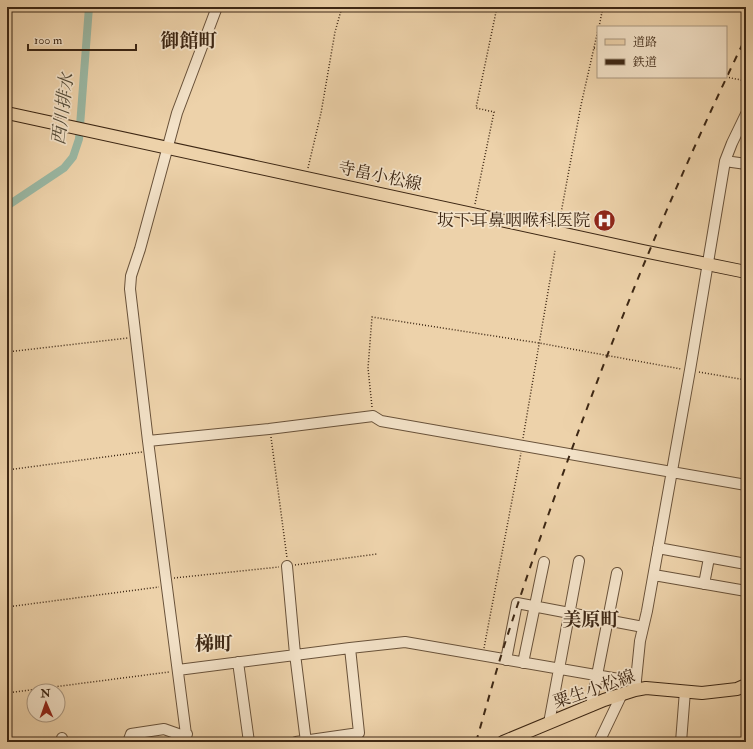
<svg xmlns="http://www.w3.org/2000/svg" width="753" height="749" viewBox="0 0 753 749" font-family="'IM FELL Double Pica','Noto Serif JP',serif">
<rect width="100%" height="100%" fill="#edd2aa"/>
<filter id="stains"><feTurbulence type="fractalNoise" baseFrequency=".005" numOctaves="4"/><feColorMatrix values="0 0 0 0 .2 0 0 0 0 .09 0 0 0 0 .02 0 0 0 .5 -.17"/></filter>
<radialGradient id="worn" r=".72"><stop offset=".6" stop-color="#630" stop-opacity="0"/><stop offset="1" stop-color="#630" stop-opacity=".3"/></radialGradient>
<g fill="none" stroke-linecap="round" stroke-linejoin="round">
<!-- canal -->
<path stroke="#9ab8a4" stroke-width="8" d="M7,206l57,-38 9,-11 6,-18 10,-132"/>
<defs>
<path id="minor" d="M725,161l21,3
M148,441l121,-12 104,-13 8,5 365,64
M658,548l88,16
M287,566l8,88 11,88
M654,575l92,16
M704,584l5,-26
M350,648l55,-6 231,40
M506,660l11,-57 126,24
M238,662l11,80
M523,663l21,-101
M178,670l172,-22 9,85 -63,9
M635,690l5,-49 7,-30 43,-241 35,-209 7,-18 14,-29
M591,706l26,-133
M549,723l30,-162
M62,742v-4
M128,742l3,-8 33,-5 17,6 6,-1
M187,742l-39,-301 -18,-152 1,-13 9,-27 37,-136 40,-106
M599,742l22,-46
M681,742l4,-51"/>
<path id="major" d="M7,113l636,138 103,21
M503,742l101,-42 31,-10 11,-2 56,5 35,-4 9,-4"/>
</defs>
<!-- minor casing -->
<use href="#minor" stroke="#69523a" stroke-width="12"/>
<!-- major casing -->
<use href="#major" stroke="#3d2714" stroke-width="14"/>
<!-- path -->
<path stroke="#3d2714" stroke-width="1.5" stroke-dasharray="1 2" stroke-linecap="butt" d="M599,27l4,-20
M594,48l4,1
M726,77l20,4
M308,168l13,-55 14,-81 7,-25
M475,204l19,-92 -18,-4 21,-101
M559,224l22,-119 17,-75
M7,352l121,-14
M699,372l47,8
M372,407l-4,-39 4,-51 167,26 142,26
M271,437l16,121
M523,438l32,-187
M7,470l135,-18
M295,565l82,-11
M174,578l105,-11
M7,607l152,-20
M484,648l37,-195
M7,693l162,-21"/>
<!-- minor -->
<use href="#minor" stroke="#f3e2c8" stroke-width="10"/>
<!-- major -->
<use href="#major" stroke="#edd2aa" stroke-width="12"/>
<!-- rail -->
<path stroke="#3d2714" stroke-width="2" stroke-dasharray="7 7" stroke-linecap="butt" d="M476,742c10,-34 19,-68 30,-102 67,-206 145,-408 240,-603"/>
</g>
<!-- icons -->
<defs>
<symbol id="hospital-disc" viewBox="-11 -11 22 22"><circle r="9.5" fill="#8f2418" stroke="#f3e2c8"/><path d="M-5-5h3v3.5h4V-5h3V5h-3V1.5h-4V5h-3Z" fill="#fff"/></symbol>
</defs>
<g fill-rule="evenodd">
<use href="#hospital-disc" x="592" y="208" width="25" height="25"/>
</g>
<g text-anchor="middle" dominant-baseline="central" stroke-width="3.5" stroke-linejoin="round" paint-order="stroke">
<!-- street labels -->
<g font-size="17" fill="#3d2714" stroke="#f3e2c8">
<text transform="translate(380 176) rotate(12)">寺畠小松線</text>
<text transform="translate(594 689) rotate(-19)">粟生小松線</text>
</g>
<!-- poi labels -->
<g font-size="17" fill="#3d2714" stroke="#f3e2c8" text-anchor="end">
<text x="590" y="220">坂下耳鼻咽喉科医院</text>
</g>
<!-- water labels -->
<g font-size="18" font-style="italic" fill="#544b38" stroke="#f3e2c8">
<text transform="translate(63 109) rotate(-83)">西川排水</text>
</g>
<!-- quarter labels -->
<g font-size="19" font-weight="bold" fill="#3d2714" stroke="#f3e2c8">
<text x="189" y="41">御館町</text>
<text x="591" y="620">美原町</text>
<text x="214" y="644">梯町</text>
</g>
</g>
<!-- margin -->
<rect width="753" height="749" fill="none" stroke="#edd2aa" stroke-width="24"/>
<rect x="8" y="8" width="737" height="733" fill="none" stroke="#3d2714" stroke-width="2"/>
<rect x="12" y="12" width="729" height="725" fill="none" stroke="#3d2714"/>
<!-- legend -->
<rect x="597" y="26" width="130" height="52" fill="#f3e2c8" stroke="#aa9780"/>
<rect x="605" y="39" width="20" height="6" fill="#edd2aa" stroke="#aa9780"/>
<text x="633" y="46" font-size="12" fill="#3d2714">道路</text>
<rect x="605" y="59" width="20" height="6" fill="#3d2714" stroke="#aa9780"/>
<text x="633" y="66" font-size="12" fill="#3d2714">鉄道</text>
<!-- north arrow -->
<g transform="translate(46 703) rotate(358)"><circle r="19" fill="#f3e2c8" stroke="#aa9780"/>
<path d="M0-3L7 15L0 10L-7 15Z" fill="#8f2418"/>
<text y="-6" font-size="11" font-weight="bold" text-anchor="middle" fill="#3d2714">N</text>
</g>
<!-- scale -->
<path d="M28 44v6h108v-6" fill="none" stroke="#3d2714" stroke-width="2"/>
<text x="34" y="44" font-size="12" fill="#3d2714" stroke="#f3e2c8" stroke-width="3" paint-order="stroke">100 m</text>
<rect width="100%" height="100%" filter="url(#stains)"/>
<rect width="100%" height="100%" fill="url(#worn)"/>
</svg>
